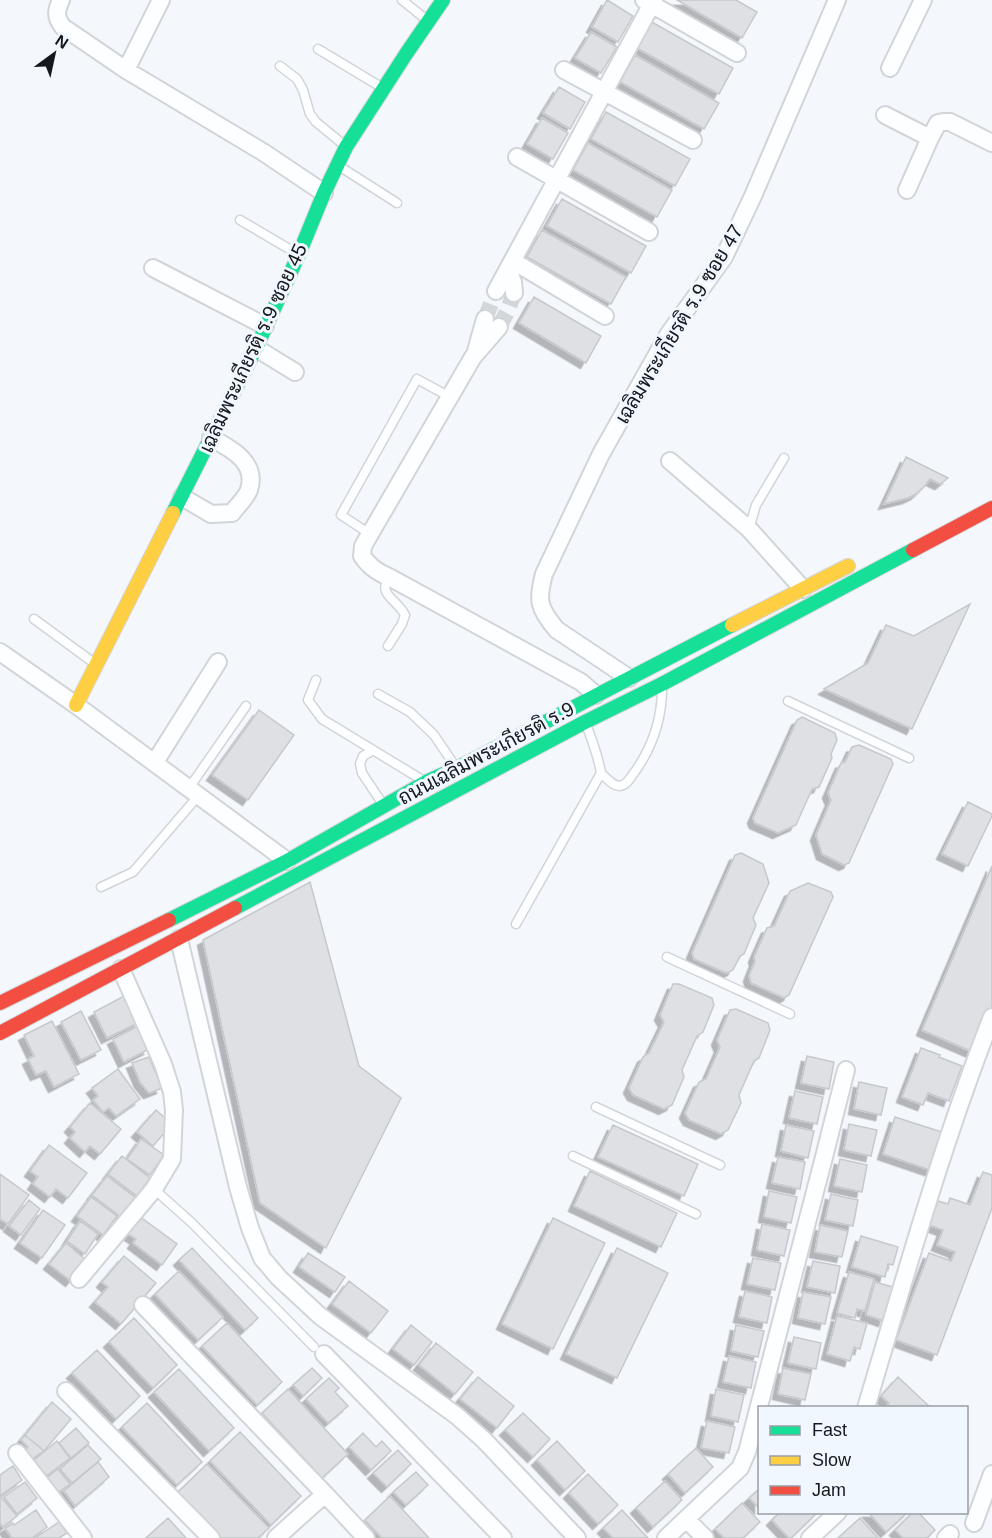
<svg xmlns="http://www.w3.org/2000/svg" width="992" height="1538" viewBox="0 0 992 1538" font-family="Helvetica,Sarabun,sans-serif">
<defs>
<filter id="shadow"><feDropShadow dx="-5.5" dy="5.5" stdDeviation="0" flood-color="#0004"/></filter>
</defs>
<rect width="100%" height="100%" fill="#f4f7fc"/>
<!-- building -->
<path fill="#dee0e4" stroke="#c6c9cc" stroke-width="1.5" filter="url(#shadow)" d="M607,0l26,16 -15,26 -26,-15z
M677,0h59l21,12 -15,26z
M650,21l83,47 -14,26 -84,-47z
M591,32l26,15 -16,26 -26,-15z
M635,55l84,48 -15,26 -84,-47z
M559,87l26,15 -15,27 -27,-16z
M606,112l84,47 -15,27 -84,-47z
M542,118l26,15 -15,26 -26,-15z
M588,143l84,47 -15,27 -84,-47z
M562,199l84,47 -15,27 -84,-47z
M542,230l84,47 -15,27 -84,-47z
M534,297l67,39 -15,27 -67,-40z
M906,457l42,21 -8,6 -10,-5 -6,8 -8,7 -8,4 -24,6z
M970,604l-58,125 -88,-40 44,-26 18,-38 28,11z
M259,710l35,25 -46,65 -36,-25z
M802,717l33,16 2,7 -6,14 1,4 -13,29 -7,2 -16,36 -18,8 -23,-10 -2,-5 44,-98z
M859,745l32,14 2,5 -44,99 -5,2 -22,-11 -6,-19 15,-35 -3,-7 13,-30 4,-1 7,-15z
M968,802l24,12v2l-24,50 -26,-12z
M741,853l22,11 6,19 -16,35 3,7 -12,29 -4,2 -7,14 -7,3 -32,-14 -2,-6 43,-98z
M992,866v147l-17,40 -53,-23z
M310,882l49,184 42,32 -75,150 -66,-45 -57,-263z
M808,883l23,9 2,5 -44,98 -5,3 -33,-15 -2,-7 6,-15 -1,-4 13,-29 7,-2 16,-35z
M673,984h6l33,14 2,7 -11,27 -6,4 -15,34 2,7 -12,28 -8,4 -31,-14 -4,-7 14,-31 6,-4 15,-31 -4,-7z
M126,995l14,27 -33,16 -13,-26z
M736,1009l32,14 2,7 -11,28 -5,3 -15,34 2,8 -13,27 -7,4 -32,-14 -4,-7 14,-31 7,-3 14,-32 -3,-7 13,-30z
M81,1011l20,39 -20,10 -20,-38z
M52,1021l27,53 -25,13 -8,-16 -10,4 -8,-16 6,-3 -10,-21z
M138,1026l11,23 -25,13 -11,-23z
M921,1048l19,7 -1,2 23,9 -13,35 -21,-8 -5,12 -21,-8z
M807,1056l27,6 -5,27 -28,-6z
M149,1057l13,31 -13,5 -9,-11 -8,-19z
M118,1069l22,30 -24,17 -7,-8 -6,4 -10,-12 5,-4 -6,-8z
M859,1082l28,6 -6,27 -27,-6z
M795,1091l28,6 -6,27 -28,-6z
M90,1103l31,26 -21,25 -10,-8 -5,6 -15,-14 5,-6 -5,-5z
M156,1110l16,14 -19,22 -16,-14z
M895,1117l53,17 -12,38 -53,-18z
M849,1124l28,6 -6,26 -27,-6z
M613,1125l85,39 -14,32 -86,-39z
M786,1125l28,6 -6,27 -27,-7z
M141,1139l23,16 -14,20 -23,-16z
M49,1145l38,28 -19,25 -12,-9 -6,8 -17,-13 5,-7 -8,-6z
M122,1156l28,22 -13,18 -29,-22z
M778,1157l27,5 -5,27 -28,-6z
M840,1159l27,6 -5,27 -28,-6z
M590,1171l87,42 -16,34 -87,-41z
M983,1172l9,3v33l-55,147 -41,-15 33,-87 22,8 4,-9 -18,-7 6,-15 -14,-5 9,-24 10,3 2,-6 20,7z
M0,1174l29,21 -21,29 -8,-5z
M107,1176l29,22 -15,19 -29,-22z
M769,1191l28,6 -6,26 -27,-6z
M831,1194l27,6 -5,26 -28,-6z
M91,1197l26,19 -14,19 -26,-19z
M29,1200l11,9 -19,26 -12,-9z
M43,1210l22,15 -23,33 -22,-15z
M139,1216l38,28 -15,21 -29,-22 3,-4 -9,-6z
M553,1218l52,25 -52,106 -51,-25z
M80,1221l18,13 -13,20 -18,-13z
M762,1224l28,6 -6,26 -27,-6z
M820,1225l28,6 -6,26 -27,-5z
M861,1236l37,11 -5,18 -5,-1 -3,13 -33,-10z
M66,1243l21,18 -16,20 -22,-17z
M192,1248l66,70 -13,12 -66,-70z
M617,1248l51,25 -51,105 -51,-24z
M308,1253l37,24 -10,15 -36,-25z
M124,1256l32,27 -35,41 -26,-22 13,-15 -6,-5z
M753,1258l28,5 -6,27 -28,-6z
M813,1261l27,5 -5,27 -28,-6z
M179,1271l44,46 -25,23 -43,-46z
M849,1272l25,7 -9,32 -8,-2 -2,9 -18,-5z
M349,1281l39,30 -17,22 -39,-29z
M875,1282l18,5 -9,34 -18,-6z
M745,1291l27,6 -5,26 -28,-6z
M803,1292l28,5 -6,27 -27,-6z
M837,1316l30,7 -7,26 -6,-2 -4,14 -23,-7z
M134,1318l43,47 -24,23 -44,-46z
M227,1323l55,59 -25,23 -55,-59z
M411,1325l21,17 -18,23 -21,-16z
M736,1325l28,6 -6,26 -27,-6z
M794,1337l27,6 -5,26 -28,-6z
M436,1343l37,29 -18,22 -36,-29z
M97,1350l43,46 -24,23 -44,-46z
M729,1356l27,6 -5,26 -28,-6z
M312,1368l10,10 -19,18 -10,-11z
M783,1368l28,6 -6,26 -27,-6z
M179,1369l55,59 -25,23 -55,-59z
M478,1377l36,29 -17,22 -37,-29z
M898,1377l33,31h-46l4,-5 -8,-7z
M329,1378l10,10 -4,4 13,14 -20,17 -22,-24z
M288,1389l60,65 -26,24 -60,-65z
M716,1389l28,6 -6,27 -27,-6z
M52,1402l19,17 -27,32 -19,-16z
M147,1403l55,59 -25,23 -55,-58z
M523,1413l27,26 -17,18 -28,-27z
M707,1421l28,6 -6,26 -28,-5z
M76,1428l13,15 -18,15 -12,-15z
M240,1432l61,64 -30,29 -61,-64z
M363,1433l13,14 6,-6 9,10 -20,19 -22,-23z
M25,1435l19,16 -12,8 -7,-8 3,-4 -7,-7z
M57,1441l13,17 -25,19 -12,-16z
M557,1441l28,30 -20,19 -28,-30z
M88,1445l13,14 -29,24 -12,-14z
M696,1448l17,19 -28,26 -17,-19z
M398,1450l13,14 -24,23 -14,-14z
M98,1462l11,15 -34,29 -11,-15z
M207,1464l62,64 -11,10h-38l-43,-45z
M13,1466l9,14 -22,16v-21z
M58,1469l12,15 -14,10 -11,-15z
M416,1472l12,13 -22,20 -13,-13z
M588,1474l30,31 -20,19 -29,-31z
M665,1481l17,19 -29,27 -17,-19z
M25,1482l12,16 -20,16 -13,-17z
M760,1488v21l-11,-11z
M390,1496l39,42h-47l-17,-18z
M1,1497l16,19 -14,11 -3,-4v-25z
M742,1503l18,19 -17,16h-19l-9,-9z
M36,1510l11,17 -15,11h-20l-7,-10 8,-5 1,2z
M622,1510l26,28h-35l-10,-10z
M780,1512h36l1,1 -26,25h-2l-17,-18z
M868,1512h40l-22,20z
M913,1512h5l17,18 -8,8h-24l-8,-8z
M168,1518l18,20h-40z
M860,1518l18,20h-40z
M59,1522l8,11 -8,5h-24z"/>
<g fill="none" stroke-linecap="round" stroke-linejoin="round">
<!-- street-tunnel -->
<path stroke="#d3d6da" stroke-width="16" stroke-dasharray="16 8" stroke-linecap="butt" d="M485,319l11,-28
M499,327l8,-15 7,-19"/>
<defs>
<path id="lane" d="M402,0l26,21
M318,49l63,38
M280,66l17,13 6,11 7,24 6,8 28,23
M339,166l58,37
M240,220l56,33
M749,529l7,-24 28,-47
M370,534l-29,-19 76,-136 33,18
M34,619l60,44
M388,646l14,-22 3,-9c-8,-16 -28,-20 -16,-38
M316,680l-8,20 14,19 102,62
M378,694l32,18 24,23 21,31
M788,701l121,57
M372,751l-9,5 -3,8 2,9 20,30
M601,773c5,5 12,13 19,13 7,-1 10,-8 14,-13 18,-25 28,-54 28,-85
M189,788l57,-82
M101,887l32,-15 66,-77
M516,924l85,-151c-3,-18 -9,-33 -15,-49
M667,957l123,57
M596,1107l124,58
M573,1156l123,58
M154,1189l38,34 122,124"/>
<path id="street" d="M61,0c-5,11 -6,17 2,27l63,43 137,82 61,41
M644,0l93,53
M890,68l33,-68
M126,70l35,-70
M564,70l129,70
M885,115l45,23 8,-15 5,-1h7l42,21
M517,157l132,75
M907,190l23,-52
M513,261l92,55
M153,268l112,58
M508,269l5,13 1,11
M496,291l158,-291
M499,327l-26,30 -103,177 -7,12 -1,10c8,11 15,16 27,21l192,105 15,13
M256,348l39,24
M476,351l9,-32
M670,461l79,68 54,60
M182,497l29,17 21,-1c5,-7 14,-15 17,-23 9,-28 -19,-42 -38,-52
M0,652l76,53 211,156
M629,678l-72,-48c-19,-22 -20,-30 -13,-56l57,-120 67,-119 56,-78 29,-61 84,-196
M155,762l63,-100
M179,939l59,248 12,41 12,30 17,20 41,38 137,100 27,24 93,98
M79,1279l75,-90 18,-30 2,-49 -2,-18 -9,-28 -42,-95
M143,1305l182,189 -49,44
M324,1354l179,184
M66,1391l145,147
M866,1408c39,-131 76,-264 126,-391
M17,1453l66,85
M325,1494l41,44
M686,1519l19,19
M974,1523l18,-49
M666,1538l74,-70 7,-16 76,-291 23,-91
M810,1538l28,-26
M946,1538l4,-4"/>
<path id="fast" d="M173,513l83,-165 43,-94 25,-61 22,-46 60,-93 37,-54
M235,908l350,-186 77,-38 251,-134
M169,920l118,-59 139,-79 31,-14 275,-143"/>
<path id="slow" d="M732,625l116,-59
M76,705l97,-192"/>
<path id="jam" d="M913,550l79,-42
M0,1003l169,-83
M0,1033l235,-125"/>
</defs>
<!-- lane casing -->
<use href="#lane" stroke="#d2d5d8" stroke-width="11"/>
<!-- street casing -->
<use href="#street" stroke="#d2d5d8" stroke-width="20"/>
<!-- fast casing -->
<use href="#fast" stroke="#d2d5d8" stroke-width="16"/>
<!-- slow casing -->
<use href="#slow" stroke="#d2d5d8" stroke-width="16"/>
<!-- jam casing -->
<use href="#jam" stroke="#d2d5d8" stroke-width="16"/>
<!-- lane -->
<use href="#lane" stroke="#fdfeff" stroke-width="8"/>
<!-- street -->
<use href="#street" stroke="#fdfeff" stroke-width="16"/>
<!-- fast -->
<use href="#fast" stroke="#16e098" stroke-width="14"/>
<!-- slow -->
<use href="#slow" stroke="#ffcf43" stroke-width="14"/>
<!-- jam -->
<use href="#jam" stroke="#f24e42" stroke-width="14"/>
</g>
<g text-anchor="middle" dominant-baseline="central" stroke-width="6" stroke-linejoin="round" paint-order="stroke">
<!-- street labels -->
<g font-size="20" fill="#16181b" stroke="#f0f7ff">
<text transform="translate(679 324) rotate(-59)">เฉลิมพระเกียรติ ร.9 ซอย 47</text>
<text transform="translate(253 348) rotate(-65)">เฉลิมพระเกียรติ ร.9 ซอย 45</text>
<text transform="translate(486 753) rotate(-28)">ถนนเฉลิมพระเกียรติ ร.9</text>
</g>
</g>
<!-- legend -->
<rect x="758" y="1406" width="210" height="108" fill="#f0f7ff" stroke="#999ea4" stroke-width="1.5"/>
<rect x="770" y="1426" width="30" height="9" fill="#16e098" stroke="#999ea4" stroke-width="1.5"/>
<text x="812" y="1436" font-size="18" fill="#16181b">Fast</text>
<rect x="770" y="1456" width="30" height="9" fill="#ffcf43" stroke="#999ea4" stroke-width="1.5"/>
<text x="812" y="1466" font-size="18" fill="#16181b">Slow</text>
<rect x="770" y="1486" width="30" height="9" fill="#f24e42" stroke="#999ea4" stroke-width="1.5"/>
<text x="812" y="1496" font-size="18" fill="#16181b">Jam</text>
<!-- north arrow -->
<g transform="translate(54 54) rotate(33)" stroke="#f0f7ff" stroke-width="4.5" paint-order="stroke">
<path d="M0-4.5L10 22L0 15L-10 22Z" fill="#16181b"/>
<text y="-9" font-size="16" font-weight="bold" text-anchor="middle" fill="#16181b">N</text>
</g>
</svg>
